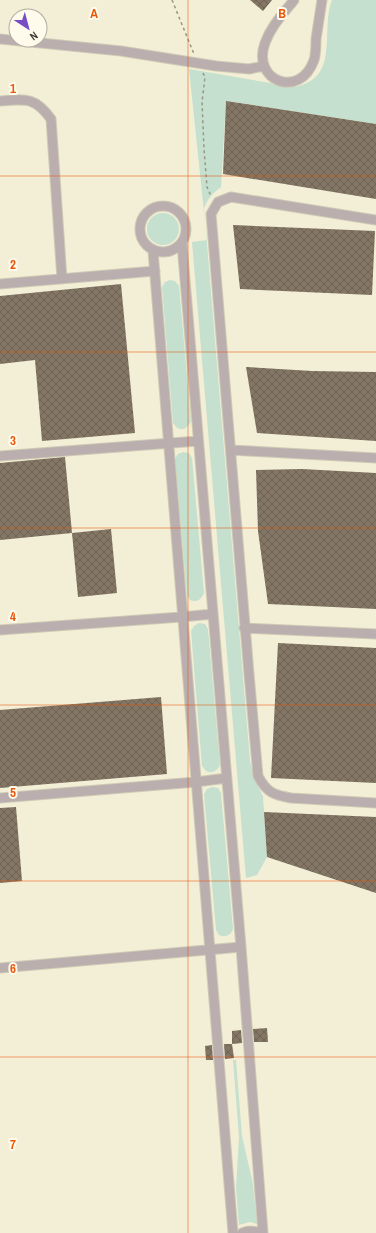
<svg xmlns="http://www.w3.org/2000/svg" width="376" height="1233" viewBox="0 0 376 1233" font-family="'Archivo Narrow',sans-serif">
<defs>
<pattern id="building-cross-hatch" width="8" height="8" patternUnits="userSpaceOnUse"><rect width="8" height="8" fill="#847664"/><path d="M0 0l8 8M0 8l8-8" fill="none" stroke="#6d6253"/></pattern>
</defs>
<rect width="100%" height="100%" fill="#f3eed6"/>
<!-- grass -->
<path fill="#c5e0ce" d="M332,0h44v124l-150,-23 -5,86c-8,6 -13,11 -17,21l46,553 5,20 8,15 1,16 3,45 -10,18 -11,3 -54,-636 15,-2 -18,-171 105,18c47,-8 26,-56 38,-87z
M147 229a16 16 0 1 1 32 0a16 16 0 1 1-32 0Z
M170,280l5,1 4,5 12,135c-3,7 -8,10 -14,7l-4,-5 -11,-136 3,-5z
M183,452l6,1 3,5 12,135c-3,7 -8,10 -14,7l-3,-5 -12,-136 3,-5z
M199,623l6,1 3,5 12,136c-3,6 -8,9 -14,6l-4,-5 -11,-135 3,-5z
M212,787l6,1 3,5 12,136c-2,6 -8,9 -14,6l-3,-5 -12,-136 3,-5z
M233,1060h3l6,76 11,48 4,40 -7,-2 -11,3 -3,-37 3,-51z"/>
<!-- building -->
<path fill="url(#building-cross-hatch)" d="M250,0h22l-9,11z
M226,101l150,23v75l-153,-25z
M233,225l142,6 -3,64 -132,-6z
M121,284l14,149 -93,8 -7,-81 -35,4v-68z
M246,367l66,4 64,1v69l-119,-8z
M65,457l7,76 -72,7v-77z
M302,469l74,4v136l-108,-5 -10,-73 -2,-61z
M111,529l6,64 -39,4 -6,-64z
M278,643l98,5v135l-105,-5z
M161,697l6,77 -167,14v-78z
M16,807l6,74 -22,2v-75z
M264,812l112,5v76l-109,-36z
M267,1028l1,14h-14l-1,-13z
M241,1030l1,13 -10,1v-13z
M224,1044h8l2,14 -9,1z
M212,1045l1,15h-7l-1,-14z"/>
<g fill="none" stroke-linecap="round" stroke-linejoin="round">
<defs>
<path id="minor" d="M294,0c-11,14 -23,26 -29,43 -14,38 35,57 49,17 2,-6 2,-14 2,-21 2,-13 4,-26 6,-39
M0,39l121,12 95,15 33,3 15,-3
M0,101c26,-2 35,-4 51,18l11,160
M140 229a23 23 0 1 1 46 0a23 23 0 1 1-46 0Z
M376,220l-145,-23 -13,5 -7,12c16,188 30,375 47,562 9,17 16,19 33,22l85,5
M182,244l59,703 22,286
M153,251l80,982
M0,284l155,-13
M231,450l145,8
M0,456l198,-15
M244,628l132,6
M0,630l181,-13 32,-3
M0,798l196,-16 31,-4
M0,968l241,-21
M242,1233c7,-3 13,-2 21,0"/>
</defs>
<!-- minor casing -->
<use href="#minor" stroke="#cecab5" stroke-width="11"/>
<!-- path -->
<path stroke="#999685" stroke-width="1.5" stroke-dasharray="3 3" stroke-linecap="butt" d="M172,0l22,54
M203,73l2,4 -3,25 2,47 3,38 4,9"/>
<!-- minor -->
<use href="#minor" stroke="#baaeaf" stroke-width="9"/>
</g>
<!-- grid -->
<path fill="none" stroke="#e8590c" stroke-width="1" stroke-opacity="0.55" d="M188,0v1233M0,176h376M0,352h376M0,528h376M0,705h376M0,881h376M0,1057h376"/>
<g font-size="13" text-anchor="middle" font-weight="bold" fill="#e8590c" stroke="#fefbed" stroke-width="4" stroke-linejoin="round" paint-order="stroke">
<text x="94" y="18">A</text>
<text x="282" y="18">B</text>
<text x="13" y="93">1</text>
<text x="13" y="269">2</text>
<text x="13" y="445">3</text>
<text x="13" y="621">4</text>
<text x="13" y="797">5</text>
<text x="13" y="973">6</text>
<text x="13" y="1149">7</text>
</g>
<!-- north arrow -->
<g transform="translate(28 28) rotate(144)"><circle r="19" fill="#fefbed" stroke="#b0aea2"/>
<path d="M0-3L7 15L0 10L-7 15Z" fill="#784cc5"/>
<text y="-6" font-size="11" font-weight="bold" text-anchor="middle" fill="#3c3a31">N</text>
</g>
</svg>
